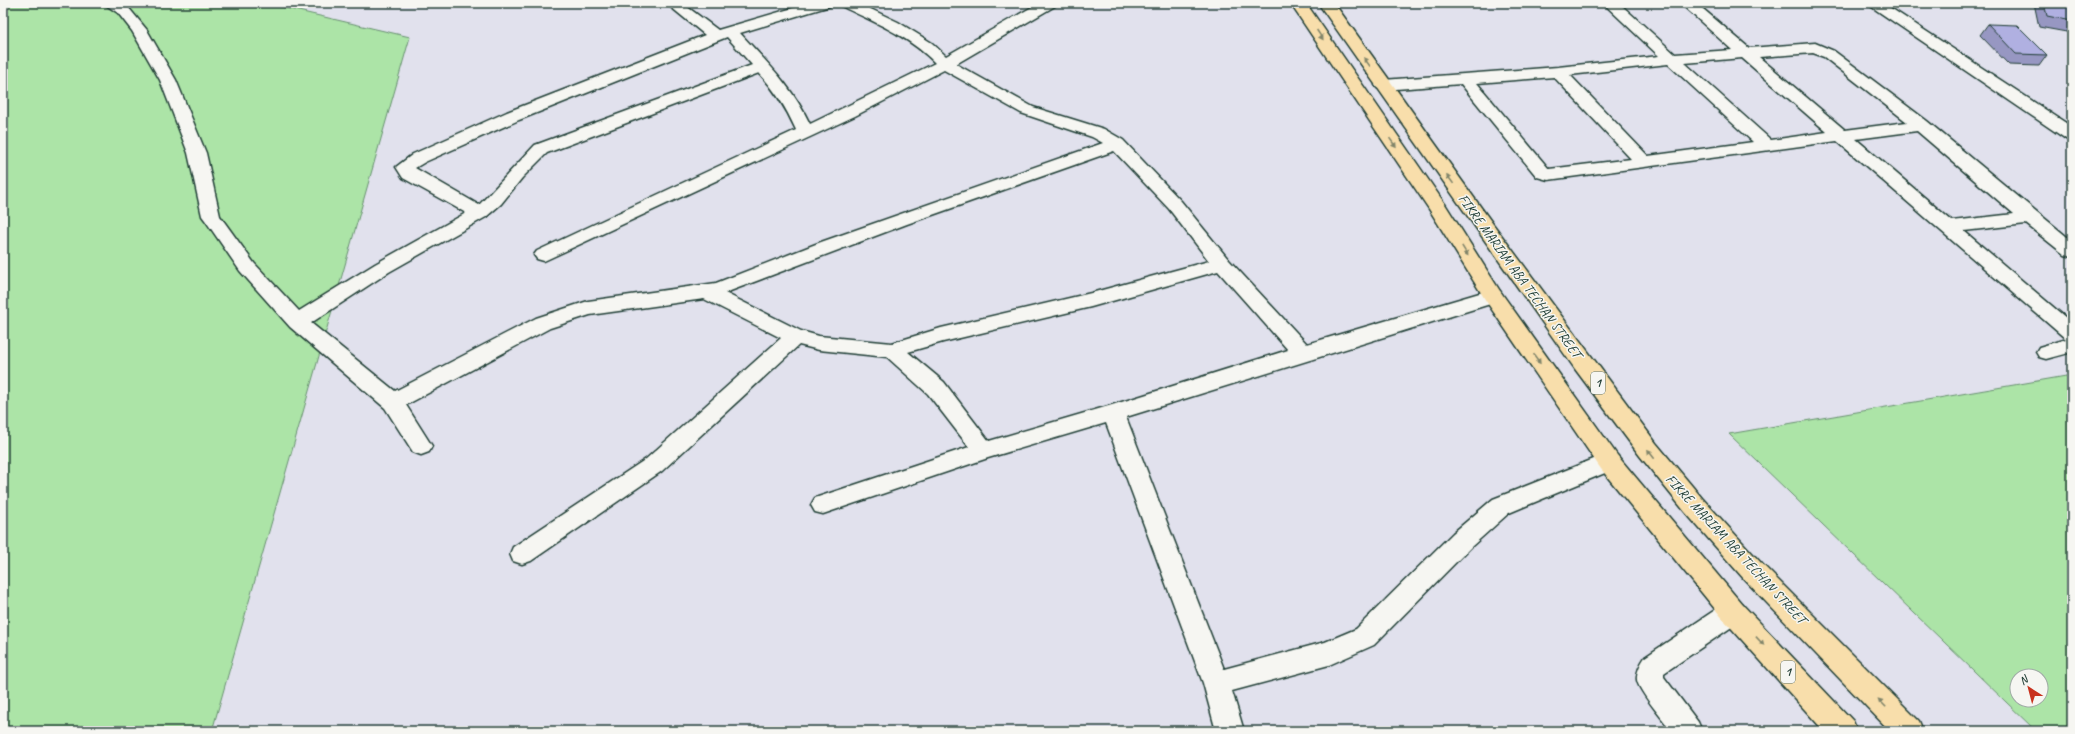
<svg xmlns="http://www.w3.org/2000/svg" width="2075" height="734" viewBox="0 0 2075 734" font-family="Caveat,sans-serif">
<rect width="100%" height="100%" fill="#e1e1ed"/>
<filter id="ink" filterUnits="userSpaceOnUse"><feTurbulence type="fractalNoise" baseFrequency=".025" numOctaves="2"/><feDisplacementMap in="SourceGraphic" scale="8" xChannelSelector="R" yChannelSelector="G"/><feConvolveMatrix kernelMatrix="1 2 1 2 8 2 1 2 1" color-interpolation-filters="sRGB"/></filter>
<g filter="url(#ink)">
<!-- green -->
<path fill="#ace4a7" stroke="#66906e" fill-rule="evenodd" d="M3,3h261l146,34 -198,694h-209z
M2072,375v356h-36l-307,-297zM2017,676h24v24h-24z"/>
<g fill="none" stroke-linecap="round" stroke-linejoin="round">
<defs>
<path id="street" d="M103,3h18l7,4 19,23 29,50 30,73 14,63 34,47 45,48 76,-47 91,-51 -63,-35 -7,-11 17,-13 94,-42 198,-77 -39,-32h16l36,27 92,-27h22l-2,3 -90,27c28,31 52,53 70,91l125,-61c-26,-27 -61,-41 -94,-57l-2,-3h19l40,19 34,21 14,13 93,-53h18l-2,3 -99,58 77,43 71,22 19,11 58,61 48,59 78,84 186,-55 7,2 3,5 -3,5 -374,116 98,252 101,-27 31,-13 97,-96 40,-34 116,-46 8,3 3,6 -3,6 -108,45 -38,34 -97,98 -45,20 -97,26 12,40h-28l-13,-48 -97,-260 -118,35 -165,56 -8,-2 -4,-7 4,-7 154,-51 -41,-53 -41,-37 -68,-7 -20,-5 -137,126 -131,90 -9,3 -9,-3 -3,-7 3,-7 133,-88 135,-121 -77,-39 -114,16 -40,13 -144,77 26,41 -3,6 -8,3 -8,-3 -28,-44 -95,-81 -50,-56 -35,-51 -3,-4 -14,-63 -28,-73 -28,-49 -14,-18zM727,37l25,28 -217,80 -56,60 -64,-37 10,-6 94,-42zM944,70l77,43 71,24 11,6 -282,99 -105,41 -128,18 -52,17 -141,73 -84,-68 78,-51 97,-55 15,-13 21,-26 25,-25 212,-80c17,18 27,35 37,57l-259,121 -3,4 3,4 7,2 311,-145zM1114,151l55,58 40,52 -118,32 -150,35 -49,15 -73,-7 -18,-5 -76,-38 182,-69zM1218,271l70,79 -176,55 -123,36 -45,-59 -36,-30 35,-10 148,-35z
M1603,3h16l56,51 57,-4 -52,-47h16l53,45 66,-5 19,8 93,70 145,120v16l-7,-2 -39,-31 -62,7 108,92v29l-26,7 -7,-2 -3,-5 3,-5 27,-8 -229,-198 -289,39 -11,-3 -76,-93 -78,6 -6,-2 -2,-3 2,-3 6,-2 175,-13 101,-11zM1813,53l11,4 83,65 -62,8 -86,-73zM1742,58l85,74 -56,8 -86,-77zM1668,64l85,78 -105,14 -78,-81zM1554,77l77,82 -82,10 -72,-86zM1917,131l97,83 -62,7 -96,-82z
M1866,3h17l189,124v13l-6,-1z
M1733,601l9,3 4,8 -4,8 -78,53v4l34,45 4,9h-30c-8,-10 -34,-41 -35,-51 -1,-8 4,-17 8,-23l79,-53z"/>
<path id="primary" d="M1290,3h16l139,201 55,87 117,164 125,149 111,117 4,10h-33l-100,-111 -123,-151 -115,-168 -57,-92z
M1318,3h16l156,217 166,223 46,55 60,66 157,157 4,10h-33l-146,-152 -59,-67 -45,-56 -65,-87z"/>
</defs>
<!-- street casing -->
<use href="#street" stroke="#1f3d34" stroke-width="3"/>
<!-- primary casing -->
<use href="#primary" stroke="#1f3d34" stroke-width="3"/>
<!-- street -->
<use href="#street" fill="#f6f6f2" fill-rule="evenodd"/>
<!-- primary -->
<use href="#primary" fill="#f8deab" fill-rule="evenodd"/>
</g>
<!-- wall -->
<path fill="#9797c2" stroke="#1f3d34" d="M2034,3h38v30l-33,-6z
M1988,24l59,31 -8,11 -30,-1 -29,-30z"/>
<!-- building -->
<path fill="#b0b0e1" stroke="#1f3d34" d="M2044,3h28v18l-25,-5z
M1988,24l29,1 30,30 -31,-1z"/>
<!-- one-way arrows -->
<defs><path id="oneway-solid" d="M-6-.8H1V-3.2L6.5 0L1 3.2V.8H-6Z"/></defs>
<g fill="#81856a">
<use href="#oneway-solid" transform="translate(1320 35) rotate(56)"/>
<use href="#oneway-solid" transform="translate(1367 62) rotate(-125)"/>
<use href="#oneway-solid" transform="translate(1393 143) rotate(55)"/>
<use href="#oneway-solid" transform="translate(1450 179) rotate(-126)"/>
<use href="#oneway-solid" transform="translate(1465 251) rotate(58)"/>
<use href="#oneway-solid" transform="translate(1537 359) rotate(55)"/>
<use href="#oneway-solid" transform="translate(1651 454) rotate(-127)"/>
<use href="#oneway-solid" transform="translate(1760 641) rotate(47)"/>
<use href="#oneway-solid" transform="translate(1882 703) rotate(-134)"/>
</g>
</g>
<g text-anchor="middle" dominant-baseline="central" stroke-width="3" stroke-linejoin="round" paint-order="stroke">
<!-- shield labels -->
<g fill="#f6f6f2" stroke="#60746d" stroke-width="1">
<rect x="1591" y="372" width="14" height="22" rx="3"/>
<rect x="1781" y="661" width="14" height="22" rx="3"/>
</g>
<g font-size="13" font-weight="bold" fill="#1f3d34">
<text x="1598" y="383">1</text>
<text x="1788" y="672">1</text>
</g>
<!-- street labels -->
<g font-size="14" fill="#1f3d34" stroke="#f6f6f2">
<text transform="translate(1520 276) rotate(54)">FIKRE MARIAM ABA TECHAN STREET</text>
<text transform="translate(1736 549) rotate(47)">FIKRE MARIAM ABA TECHAN STREET</text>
</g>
</g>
<!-- margin -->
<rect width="2075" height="734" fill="none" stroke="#f6f6f2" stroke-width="16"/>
<rect x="8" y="8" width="2059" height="718" fill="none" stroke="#1f3d34" stroke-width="1.5" filter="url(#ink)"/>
<!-- north arrow -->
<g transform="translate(2029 688) rotate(324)"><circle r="19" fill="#f6f6f2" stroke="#a0aca6"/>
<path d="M0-3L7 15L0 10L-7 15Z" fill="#c8321e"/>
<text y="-6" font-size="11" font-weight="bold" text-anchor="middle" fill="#1f3d34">N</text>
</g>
</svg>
